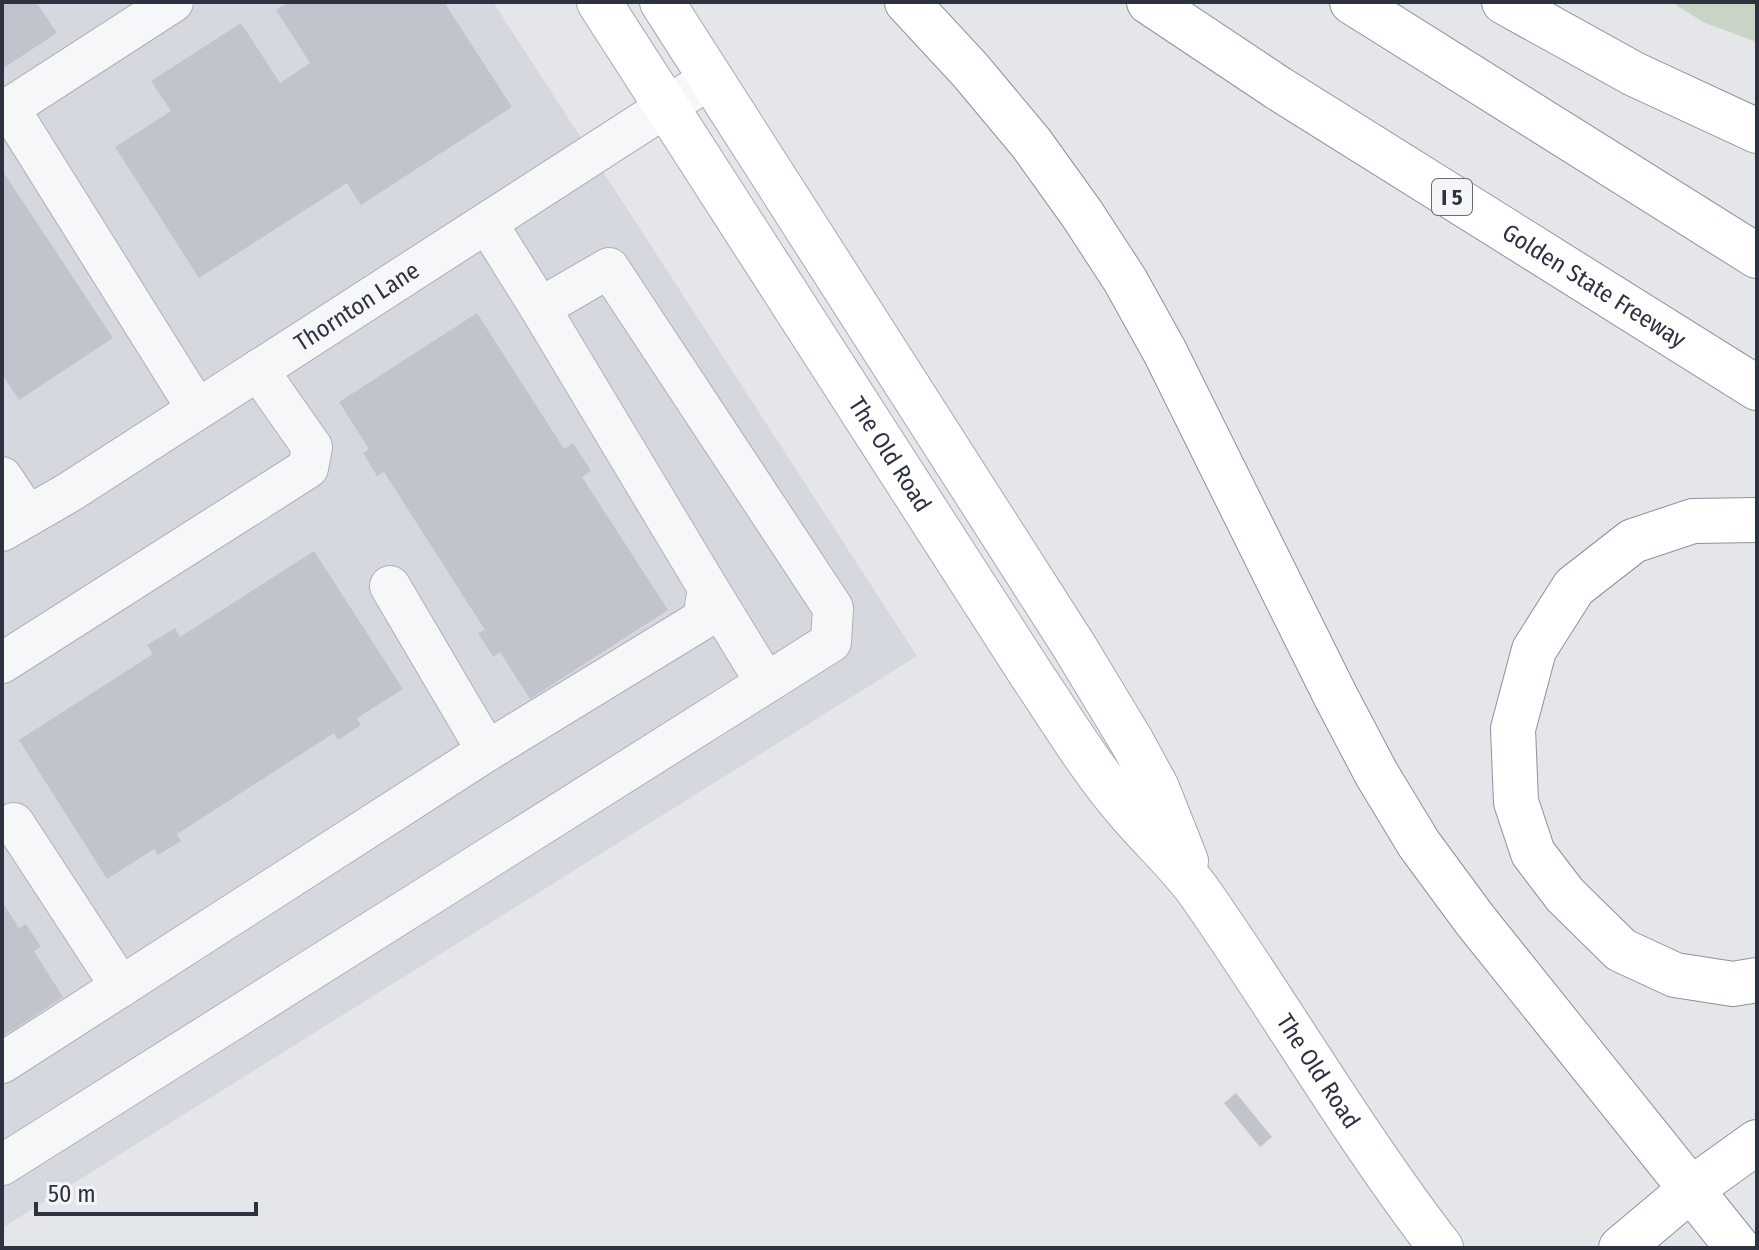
<svg xmlns="http://www.w3.org/2000/svg" width="1759" height="1250" viewBox="0 0 1759 1250" font-family="'Fira Sans Condensed',sans-serif">
<rect width="100%" height="100%" fill="#e4e6ea"/>
<!-- built -->
<path fill="#d6d8df" d="M2,2h491l424,654 -915,572z"/>
<!-- green -->
<path fill="#c8d4c6" d="M1671,2h86v40l-52,-19z"/>
<!-- building -->
<path fill="#c1c4cd" d="M2,2h34l21,31 -55,36z
M289,2h155l68,105 -151,98 -14,-22 -148,95 -84,-131 56,-36 -20,-30 90,-58 39,60 30,-20 -34,-53z
M2,170l111,168 -94,62 -17,-26z
M477,313l87,136 9,-6 18,28 -9,6 86,133 -138,89 -30,-47 -7,5 -15,-24 7,-3 -101,-158 -7,4 -14,-23 6,-4 -30,-47z
M314,551l89,138 -46,29 4,7 -23,15 -4,-7 -157,101 4,7 -23,14 -4,-6 -47,30 -88,-139 134,-86 -6,-9 28,-17 5,9z
M2,901l17,27 7,-4 15,23 -7,4 29,46 -61,40z
M1236,1093l36,44 -12,10 -36,-44z"/>
<g fill="none" stroke-linecap="round" stroke-linejoin="round">
<defs>
<g id="minor">
<path d="M173,2l-164,106 188,301"/>
<path d="M2,477l26,39"/>
<path id="s1" d="M2,531l66,-38 643,-415"/>
<path d="M390,586l97,165 216,-132 5,-31 -168,-280"/>
<path d="M708,588l58,95"/>
<path d="M2,663l306,-195 4,-21 -54,-77"/>
<path d="M14,823l107,164"/>
<path d="M2,1063l485,-312"/>
<path d="M2,1165l829,-523 2,-34 -224,-340 -69,40 -53,-85"/>
</g>
<g id="major">
<path id="s2" d="M599,2l432,672c31,46 59,93 95,135 24,29 54,55 76,87 81,116 152,239 239,352"/>
<path d="M662,2l412,644 58,96 25,46 29,73"/>
</g>
<g id="highway">
<path d="M907,2l63,68 61,73 51,71 43,66 40,72 170,343 41,78 43,71 56,76 263,328"/>
<path id="s3" d="M1149,2l129,86 479,300"/>
<path d="M1352,2l405,254"/>
<path d="M1504,2l130,72 123,57"/>
<path d="M1757,520l-64,1 -60,20 -59,46 -40,63 -21,79 3,73 17,51 32,42 56,55 54,25 58,9 24,-4"/>
<path d="M1621,1248l69,-58 67,-48"/>
</g>
</defs>
<!-- minor casing -->
<use href="#minor" stroke="#adb0b7" stroke-width="42"/>
<!-- major casing -->
<use href="#major" stroke="#a4a9b5" stroke-width="46"/>
<!-- highway casing -->
<use href="#highway" stroke="#8c92a0" stroke-width="46"/>
<!-- minor -->
<use href="#minor" stroke="#f6f7f9" stroke-width="40"/>
<!-- major -->
<use href="#major" stroke="#fff" stroke-width="44"/>
<!-- highway -->
<use href="#highway" stroke="#fff" stroke-width="44"/>
</g>
<g text-anchor="middle" dominant-baseline="central" stroke-width="6" stroke-linejoin="round" paint-order="stroke">
<!-- shield labels -->
<rect fill="#f3f5f8" stroke="#686c78" stroke-width="2" x="1432" y="179" width="40" height="36" rx="6"/>
<g font-size="22" font-weight="bold" fill="#2d3241">
<text x="1452" y="197">I 5</text>
</g>
<!-- street labels -->
<g font-size="24" fill="#2d3241" stroke="#f3f5f8">
<text stroke="none"><textPath href="#s3" startOffset="528">Golden State Freeway</textPath></text>
<text stroke="none"><textPath href="#s1" startOffset="420">Thornton Lane</textPath></text>
<text stroke="none"><textPath href="#s2" startOffset="538">The Old Road</textPath></text>
<text stroke="none"><textPath href="#s2" startOffset="1290">The Old Road</textPath></text>
</g>
</g>
<!-- border -->
<rect width="1759" height="1250" fill="none" stroke="#2d3241" stroke-width="8"/>
<!-- scale -->
<path d="M36 1202v12h220v-12" fill="none" stroke="#2d3241" stroke-width="4"/>
<text x="48" y="1202" font-size="24" fill="#2d3241" stroke="#f3f5f8" stroke-width="6" paint-order="stroke">50 m</text>
</svg>
